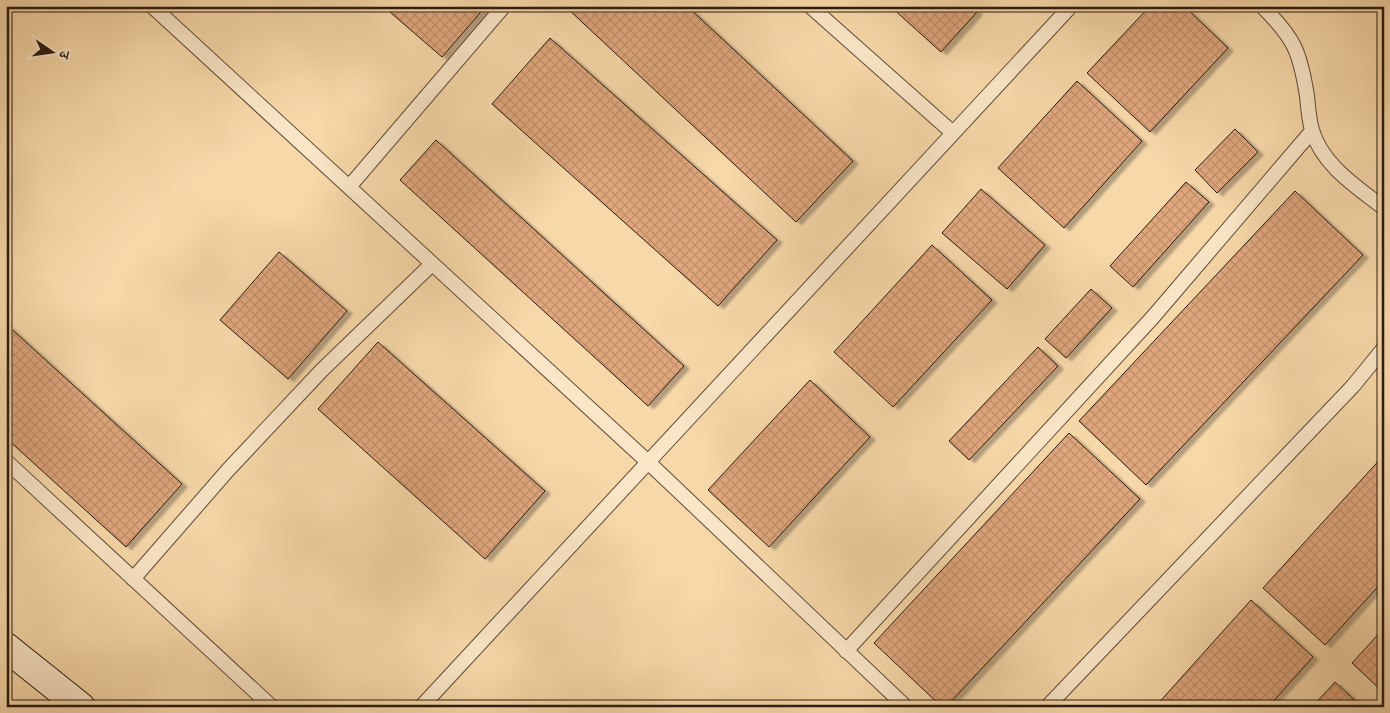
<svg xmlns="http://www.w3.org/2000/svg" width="1390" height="713" viewBox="0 0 1390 713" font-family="'IM FELL Great Primer','Noto Serif Devanagari',serif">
<defs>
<pattern id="building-cross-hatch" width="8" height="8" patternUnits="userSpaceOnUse" patternTransform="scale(1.25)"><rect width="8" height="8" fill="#dfa67c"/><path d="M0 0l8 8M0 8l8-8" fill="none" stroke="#c08e6a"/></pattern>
<filter id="shadow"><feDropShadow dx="5.5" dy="3" stdDeviation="1" flood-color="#0004"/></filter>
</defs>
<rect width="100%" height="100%" fill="#f7d8a9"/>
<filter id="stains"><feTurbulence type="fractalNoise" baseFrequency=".004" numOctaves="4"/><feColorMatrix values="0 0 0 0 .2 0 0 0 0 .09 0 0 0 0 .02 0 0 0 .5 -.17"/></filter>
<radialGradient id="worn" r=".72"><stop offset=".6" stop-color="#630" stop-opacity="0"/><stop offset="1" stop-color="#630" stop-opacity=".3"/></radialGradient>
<!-- building -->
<path fill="url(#building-cross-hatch)" stroke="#2b1b11" filter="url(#shadow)" d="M383,6h103l-44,51z
M570,6h117l166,155 -57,61 -228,-213z
M890,6h81l6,6 -36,40z
M1150,6h34l44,42 -78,84 -63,-59z
M550,38l227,202 -59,66 -226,-202z
M1077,81l65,60 -78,87 -66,-60z
M1235,129l23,23 -41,41 -22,-23z
M436,140l248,226 -36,40 -248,-226z
M1186,182l23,20 -76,85 -23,-21z
M981,189l64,56 -38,44 -65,-56z
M1295,191l68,64 -217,230 -67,-64z
M932,245l60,55 -99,107 -59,-55z
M279,252l68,59 -59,68 -68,-59z
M1091,289l21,19 -46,50 -21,-19z
M6,324l176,160 -56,63 -120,-109z
M378,342l167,149 -60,68 -167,-150z
M1038,347l20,19 -89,94 -20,-19z
M810,380l60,57 -101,110 -61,-57z
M1069,433l71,66 -194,208h-4l-68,-64z
M1384,455v125l-59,65 -62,-57z
M1251,600l62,57 -45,50h-113z
M1384,628v65l-32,-30z
M1335,682l27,25h-50z"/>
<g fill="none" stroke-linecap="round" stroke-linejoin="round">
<defs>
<path id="lane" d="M152,6l496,456 258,245
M810,6l143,127
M1262,6c32,32 38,45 45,90 1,11 2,24 5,34 10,35 45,57 72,78
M349,187l155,-181
M6,461l266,246
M133,579l95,-109 94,-100 110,-106
M846,651l307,-334 159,-186
M421,707l650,-701
M1047,707l306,-321 31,-38"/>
<path id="secondary" d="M6,647l75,60"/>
</defs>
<!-- lane casing -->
<use href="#lane" stroke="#5e4a37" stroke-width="16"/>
<!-- secondary casing -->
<use href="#secondary" stroke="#2b1b11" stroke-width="30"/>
<!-- lane -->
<use href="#lane" stroke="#fae6c7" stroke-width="14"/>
<!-- secondary -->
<use href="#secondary" stroke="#fae6c7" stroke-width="28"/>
</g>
<!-- margin -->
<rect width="1390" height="713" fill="none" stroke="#f7d8a9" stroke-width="25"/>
<rect x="8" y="8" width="1375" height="698" fill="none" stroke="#2b1b11" stroke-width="2.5"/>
<rect x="12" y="12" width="1365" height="688" fill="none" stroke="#2b1b11"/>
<!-- north arrow -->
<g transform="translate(52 52) rotate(103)" stroke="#fae6c7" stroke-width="4" paint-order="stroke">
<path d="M0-4L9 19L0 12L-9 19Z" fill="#2b1b11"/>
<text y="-8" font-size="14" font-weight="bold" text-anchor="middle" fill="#2b1b11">उ</text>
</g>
<rect width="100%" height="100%" filter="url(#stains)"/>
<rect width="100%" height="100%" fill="url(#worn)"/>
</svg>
